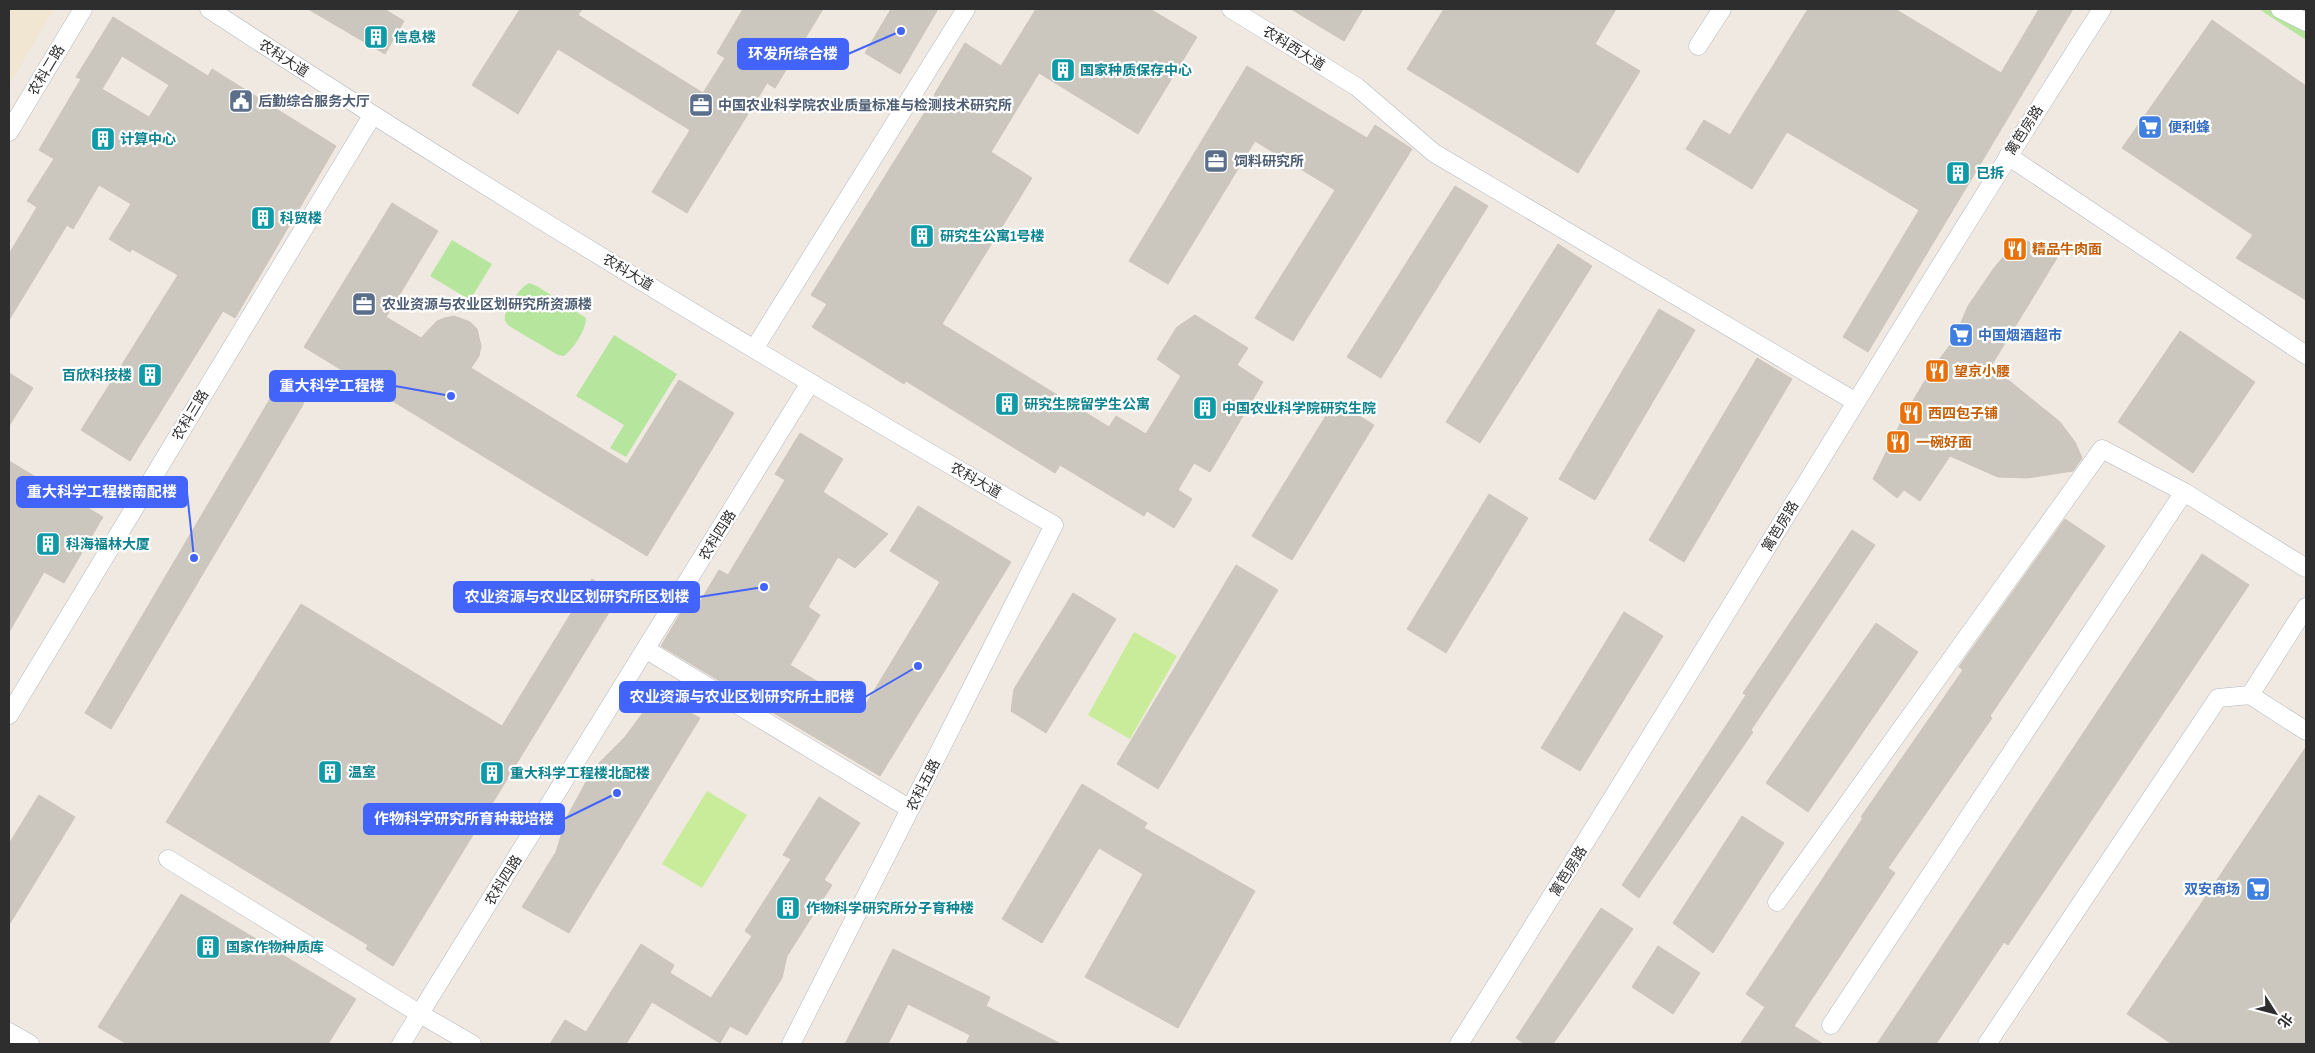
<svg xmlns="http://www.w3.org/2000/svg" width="2315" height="1053" viewBox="0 0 2315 1053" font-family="'Archivo Narrow','Noto Sans SC',sans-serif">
<rect width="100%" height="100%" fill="#efe9e1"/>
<!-- education -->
<path fill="#f0e6d1" d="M9,9h45l-45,76z"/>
<!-- green -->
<path fill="#b6e59e" d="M2259,9h47v31z
M452,240l40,24 -22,36 -40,-24z
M529,283l8,3 49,32c0,12 -12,30 -22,38l-6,-1 -49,-29c-3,-3 -5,-6 -4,-11 3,-9 15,-28 24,-32z
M614,335l63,39 -51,83 -16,-9 14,-23 -48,-29z"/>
<!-- pitch -->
<path fill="#c9ec9a" d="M1134,632l43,24 -47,83 -42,-24z
M707,791l40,24 -45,73 -40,-24z"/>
<!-- building -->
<path fill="#cbc7bf" stroke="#cbc5ba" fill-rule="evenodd" d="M308,9h76l20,12 -19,33z
M520,9h62l-4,6 125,78 22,-35 -8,-5 26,-44h80l-48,79 -8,-5 -80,130 -35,-21 38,-62 -132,-81 -40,65 -46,-29z
M891,9h47l-38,65 -35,-21z
M1036,9h114l47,28 -59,97 -99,-61 -48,79 41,26 -90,146 167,103 7,-11 30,18 35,-58 -24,-17 20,-32 18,-12 53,33 -11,17 26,17 -53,90 -16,-9 -16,27 14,9 -18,29 -27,-17 -3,5 -84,-51 -5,8 -149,-92 -2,3 -92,-57 15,-23 -16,-9 124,-199 -1,-1 31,-52 36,23z
M1291,9h72l-19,32z
M1444,9h172l-21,35 45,27 -62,102 -171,-104z
M1808,9h87l106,64 38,-64h34l-205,343 -25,-15 76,-127 -132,-78 -35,57 -66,-40 18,-29 26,15z
M113,17l95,59 4,-7 124,77 -101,172 -12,-7 -93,150 -49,-31 97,-155 -46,-26 -2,3 -21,-13 22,-35 -32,-19 -26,44 -6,-4 -58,95v-66l28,-47 -10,-6 27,-42 -15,-9 42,-71 -5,-2zM122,56l47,29 -20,32 -47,-28z
M2212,20l94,66v214l-70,-42 17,-23 -131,-87z
M1247,66l120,72 8,-13 37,24 -119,192 -38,-23 80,-128 -80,-49 -87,143 -39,-23z
M1455,186l33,20 -107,172 -34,-21z
M392,203l46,28 -52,86 35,21 16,-17 8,-3 9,-2 16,6 7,7 4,17 -2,10 -8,12 156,96 52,-84 55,33 -87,143 -343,-209z
M2020,237l37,21 -66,108 69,56 15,20 7,16 -9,13 -46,7 -29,-1 -48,-21 -30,45 -16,-11 -7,8 -24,-19 31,-63 26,-44 23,-31 15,-35 26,-38z
M1558,244l34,22 -112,177 -34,-21z
M1659,309l36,21 -100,170 -36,-21z
M2180,331l75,51 -62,91 -75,-51z
M1757,358l35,21 -108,183 -35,-22z
M9,373l24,15 -24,38z
M277,387l27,16 -193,326 -26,-16z
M1335,401l39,24 -82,135 -40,-24z
M800,433l43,26 -20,33 65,42 -33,34 -17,-11 -30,50 12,8 -30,50 73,44 77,-127 -50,-31 28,-45 93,56 -131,214 -219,-130 28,-47 9,6 21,-35 9,5 57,-95 -10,-6z
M9,461l94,56 -39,66 -20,-11 -35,60z
M1489,494l39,24 -82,135 -39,-24z
M2065,519l40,27 -115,170 2,2 -104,150 7,5 -101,153 29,18h-83l25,-37 -19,-13 117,-176 -2,-1 102,-147 -4,-3z
M1852,530l23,15 -124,185 2,2 -114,166 -17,-13 124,-190 -3,-2z
M2202,554l47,31 -241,360 -4,-3 -68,102h-59z
M1236,565l42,25 -120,199 -41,-25z
M592,579l27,17 -226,370 -27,-17 2,-4 -202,-123 135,-218 201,122z
M1073,593l43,26 -70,114 -35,-22 3,-22z
M1624,612l39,24 -83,135 -39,-23z
M1876,623l42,29 -110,160 -42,-29z
M656,695l44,23 -131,215 -47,-26 34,-55 11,-35 26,-48 32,-32z
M2306,747v297h-134l-45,-30z
M1082,784l65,39 -3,5 111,63 -77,137 -93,-51 58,-103 -44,-26 -57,95 -40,-24z
M39,795l36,22 -66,108v-81z
M819,797l41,26 -36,57 8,5 -45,71 -5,22 -35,57 -17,-9 -10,17 -68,-41 -26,42h-76l15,-24 21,12 55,-88 33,21 -4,8 41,25 41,-62 -7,-5 46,-72 -8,-4z
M1742,816l42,27 -71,110 -40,-30z
M181,894l175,105 -28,45h-201l-29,-17z
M1601,908l32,21 -80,115h-28l-9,-6z
M1658,946l42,27 -27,41 -41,-27z
M893,949l97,48 -4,9 75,38h-95l4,-9 -62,-31 -20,40h-43z"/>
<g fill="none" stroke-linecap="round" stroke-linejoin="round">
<defs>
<path id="street" d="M209,9c276,181 559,351 845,516l-263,519
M1231,9l126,78 77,66 422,249
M2280,9l26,13
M1698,46l24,-37
M9,132l74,-123
M2008,156l298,199
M754,349l212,-340
M647,650l263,159
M2250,695l56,36
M9,715l363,-599
M168,859l252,155 52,30
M1777,902l325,-453 82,43 122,76
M1831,1025l353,-533
M9,1032l21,12
M401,1044l409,-661
M1459,1044c217,-343 424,-693 643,-1035
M1987,1044l231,-346 32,-3 56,-88"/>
</defs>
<!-- street casing -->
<use href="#street" stroke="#b4b7c1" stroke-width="19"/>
<!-- street -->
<use href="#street" stroke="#fff" stroke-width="18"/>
</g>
<!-- icons -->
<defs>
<symbol id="building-square" viewBox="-11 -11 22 22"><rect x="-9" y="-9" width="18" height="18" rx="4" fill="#0f9aa8" stroke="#fff"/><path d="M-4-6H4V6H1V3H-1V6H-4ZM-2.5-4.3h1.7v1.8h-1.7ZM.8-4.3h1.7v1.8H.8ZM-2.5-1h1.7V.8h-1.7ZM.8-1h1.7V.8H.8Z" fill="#fff"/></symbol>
<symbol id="civic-square" viewBox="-11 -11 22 22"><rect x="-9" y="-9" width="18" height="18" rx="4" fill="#5c6f8a" stroke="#fff"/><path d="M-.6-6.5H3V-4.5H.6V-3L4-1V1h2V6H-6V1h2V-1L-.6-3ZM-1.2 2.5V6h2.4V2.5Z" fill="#fff"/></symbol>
<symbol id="office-square" viewBox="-11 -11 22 22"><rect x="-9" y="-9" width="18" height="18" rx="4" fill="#5c6f8a" stroke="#fff"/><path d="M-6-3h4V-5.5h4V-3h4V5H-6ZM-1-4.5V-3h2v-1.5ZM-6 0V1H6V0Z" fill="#fff"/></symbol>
<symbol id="supermarket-square" viewBox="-11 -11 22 22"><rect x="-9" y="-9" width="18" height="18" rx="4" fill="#3f7fe0" stroke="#fff"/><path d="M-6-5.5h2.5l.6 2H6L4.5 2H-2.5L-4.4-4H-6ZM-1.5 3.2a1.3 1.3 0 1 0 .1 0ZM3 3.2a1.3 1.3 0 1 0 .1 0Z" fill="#fff"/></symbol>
<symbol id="restaurant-square" viewBox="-11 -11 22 22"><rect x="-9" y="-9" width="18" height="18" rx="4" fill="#e8710a" stroke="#fff"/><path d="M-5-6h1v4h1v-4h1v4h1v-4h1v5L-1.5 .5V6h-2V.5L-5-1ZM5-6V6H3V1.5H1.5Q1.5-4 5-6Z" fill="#fff"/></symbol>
</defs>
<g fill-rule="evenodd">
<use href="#building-square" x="362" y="23" width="28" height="28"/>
<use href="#building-square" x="1049" y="56" width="28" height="28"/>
<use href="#civic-square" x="227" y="87" width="28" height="28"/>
<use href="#office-square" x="687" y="91" width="28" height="28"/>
<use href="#supermarket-square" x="2136" y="113" width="28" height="28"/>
<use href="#building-square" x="89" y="125" width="28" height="28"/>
<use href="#office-square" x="1202" y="147" width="28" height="28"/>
<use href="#building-square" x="1944" y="159" width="28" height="28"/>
<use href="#building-square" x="249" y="204" width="28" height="28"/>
<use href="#building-square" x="908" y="222" width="28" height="28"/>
<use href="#restaurant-square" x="2001" y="235" width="28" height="28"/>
<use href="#office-square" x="350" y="290" width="28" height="28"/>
<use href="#supermarket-square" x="1947" y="321" width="28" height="28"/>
<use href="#restaurant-square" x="1923" y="357" width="28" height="28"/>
<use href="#building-square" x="136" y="361" width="28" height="28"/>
<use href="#building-square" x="993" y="390" width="28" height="28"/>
<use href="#building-square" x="1191" y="394" width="28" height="28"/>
<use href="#restaurant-square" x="1897" y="399" width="28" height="28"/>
<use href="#restaurant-square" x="1884" y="428" width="28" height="28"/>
<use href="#building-square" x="34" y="530" width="28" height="28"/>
<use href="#building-square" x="316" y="758" width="28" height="28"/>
<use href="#building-square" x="478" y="759" width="28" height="28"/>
<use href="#supermarket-square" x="2244" y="875" width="28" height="28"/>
<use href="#building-square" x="774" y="894" width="28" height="28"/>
<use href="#building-square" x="194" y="933" width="28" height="28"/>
</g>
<g text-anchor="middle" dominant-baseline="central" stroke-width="4.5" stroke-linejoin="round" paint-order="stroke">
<!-- culture labels -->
<g font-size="14" font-weight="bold" fill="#0d838f" stroke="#fff" text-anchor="start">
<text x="394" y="37">信息楼</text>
<text x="1080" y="70">国家种质保存中心</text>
<text x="120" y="139">计算中心</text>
<text x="1976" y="173">已拆</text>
<text x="280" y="218">科贸楼</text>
<text x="940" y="236">研究生公寓1号楼</text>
<text x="132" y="375" text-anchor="end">百欣科技楼</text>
<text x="1024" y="404">研究生院留学生公寓</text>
<text x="1222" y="408">中国农业科学院研究生院</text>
<text x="66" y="544">科海福林大厦</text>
<text x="348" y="772">温室</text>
<text x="510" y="773">重大科学工程楼北配楼</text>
<text x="806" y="908">作物科学研究所分子育种楼</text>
<text x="226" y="947">国家作物种质库</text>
</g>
<!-- street labels -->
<g font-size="14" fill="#2e2e2e" stroke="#fff">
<text transform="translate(1294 48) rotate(32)">农科西大道</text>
<text transform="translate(284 58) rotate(33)">农科大道</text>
<text transform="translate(46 70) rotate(-59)">农科二路</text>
<text transform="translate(2024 130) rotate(-57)">篱笆房路</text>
<text transform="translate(628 272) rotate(31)">农科大道</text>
<text transform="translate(190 415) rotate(-59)">农科三路</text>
<text transform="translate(976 480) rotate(30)">农科大道</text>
<text transform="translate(1780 526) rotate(-59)">篱笆房路</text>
<text transform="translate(717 535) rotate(-58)">农科四路</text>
<text transform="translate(923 785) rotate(-63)">农科五路</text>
<text transform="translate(1568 871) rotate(-58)">篱笆房路</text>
<text transform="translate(503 880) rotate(-58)">农科四路</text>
</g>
<!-- service labels -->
<g font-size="14" font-weight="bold" fill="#4e5e75" stroke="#fff" text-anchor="start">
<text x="258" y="101">后勤综合服务大厅</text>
<text x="718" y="105">中国农业科学院农业质量标准与检测技术研究所</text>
<text x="1234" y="161">饲料研究所</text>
<text x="382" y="304">农业资源与农业区划研究所资源楼</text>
</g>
<!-- shop labels -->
<g font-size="14" font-weight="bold" fill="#366cbe" stroke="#fff" text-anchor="start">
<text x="2168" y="127">便利蜂</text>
<text x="1978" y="335">中国烟酒超市</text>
<text x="2240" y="889" text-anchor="end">双安商场</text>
</g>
<!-- food labels -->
<g font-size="14" font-weight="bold" fill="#c56008" stroke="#fff" text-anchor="start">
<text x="2032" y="249">精品牛肉面</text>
<text x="1954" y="371">望京小腰</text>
<text x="1928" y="413">西四包子铺</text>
<text x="1916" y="442">一碗好面</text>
</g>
</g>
<!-- callouts -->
<path fill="none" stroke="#4264fb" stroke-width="2" d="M901 31L848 54M451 396L395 386M194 558L187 492M764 587L699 597M918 666L865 697M617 793L564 819"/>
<g fill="#4264fb" stroke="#fff" stroke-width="2">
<circle cx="901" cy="31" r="5"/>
<circle cx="451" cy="396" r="5"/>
<circle cx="194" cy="558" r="5"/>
<circle cx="764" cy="587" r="5"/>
<circle cx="918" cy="666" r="5"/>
<circle cx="617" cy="793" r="5"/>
</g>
<g fill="#4264fb" stroke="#4264fb" stroke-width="2">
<rect x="738" y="39" width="110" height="30" rx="5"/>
<rect x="270" y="371" width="125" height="30" rx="5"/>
<rect x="17" y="477" width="170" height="30" rx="5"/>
<rect x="454" y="582" width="245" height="30" rx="5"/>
<rect x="620" y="682" width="245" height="30" rx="5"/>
<rect x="364" y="804" width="200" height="30" rx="5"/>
</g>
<g font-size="15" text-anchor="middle" font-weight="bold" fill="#fff">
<text x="793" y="59">环发所综合楼</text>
<text x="332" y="391">重大科学工程楼</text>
<text x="102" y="497">重大科学工程楼南配楼</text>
<text x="577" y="602">农业资源与农业区划研究所区划楼</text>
<text x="742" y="702">农业资源与农业区划研究所土肥楼</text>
<text x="464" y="824">作物科学研究所育种栽培楼</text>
</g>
<!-- border -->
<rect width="2315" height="1053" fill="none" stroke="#2e2e2e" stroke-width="20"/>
<!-- north arrow -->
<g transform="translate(2275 1013) rotate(126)" stroke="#ffffff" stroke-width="4" paint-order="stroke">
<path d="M0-4L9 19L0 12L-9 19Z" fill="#2e2e2e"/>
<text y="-8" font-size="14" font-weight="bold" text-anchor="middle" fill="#2e2e2e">北</text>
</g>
</svg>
